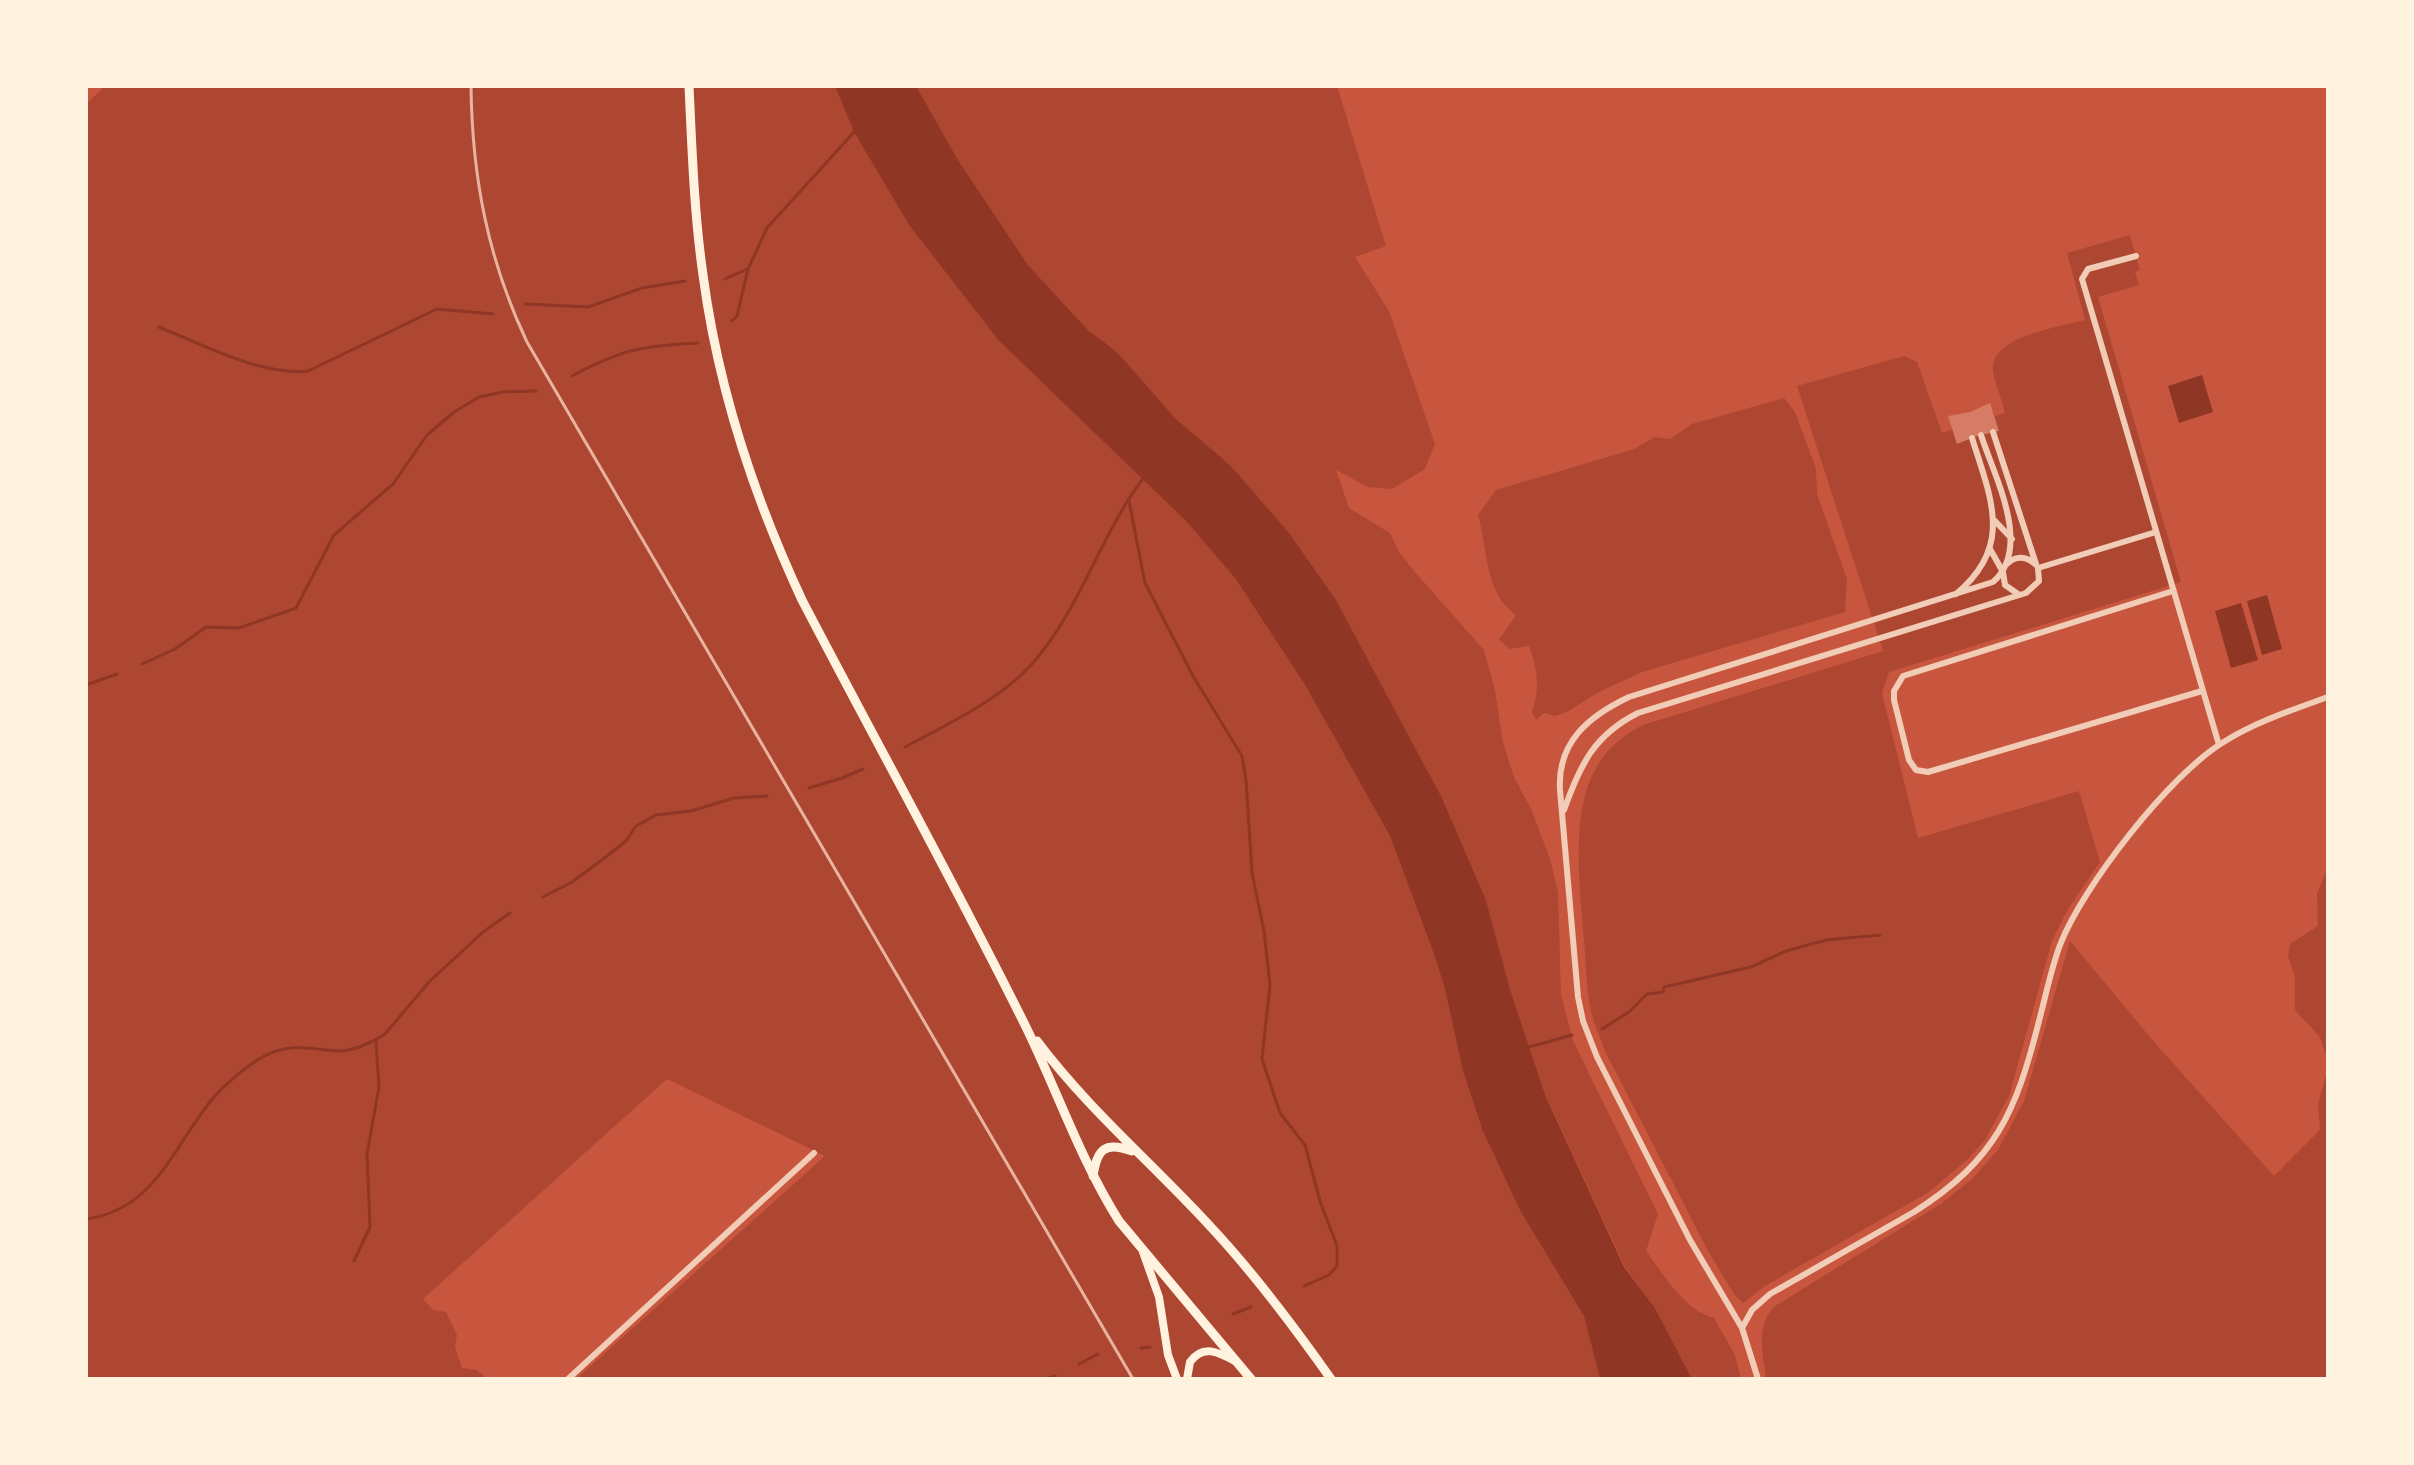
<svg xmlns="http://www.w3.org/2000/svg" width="2414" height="1465" viewBox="0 0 2414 1465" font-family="Montserrat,sans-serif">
<rect width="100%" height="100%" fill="#c8553d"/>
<!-- green -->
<path fill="#ae4732" d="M105,86h730l19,46 55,93 90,116 187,180 49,57 70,107 85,151 45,121 10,32 18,82 19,58 102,187 16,63h-1024l249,-223 -158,-77 -244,220 10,11 13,2 11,23 -2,12 7,21 15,2 10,9h-401v-1275z
M916,86h421l49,160 -31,11 34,54 46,133 -10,25 -33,20 -24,-2 -32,-17 13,38 41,25 9,19 15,19 70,79 11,40 8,53 11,34 18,34 18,48 8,33 3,103 12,46 85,173 -12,37c17,23 39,60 68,67l21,37 6,24h-49l-37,-71 -30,-41 -79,-171 -36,-107 -24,-89 -44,-102 -106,-198 -106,-135 -54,-46 -59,-67 -29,-22 -60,-65 -70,-105z
M2130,235l10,35 -5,2 4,13 -41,12 83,285 -292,90 -7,21 36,145 161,-47 21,71 -32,47 -16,32 -43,155 -24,44 -18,20 -38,32 -164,94 -22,17 -9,-9 -27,-45 -101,-196c-6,-16 -13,-30 -16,-47 -4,-21 -4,-44 -6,-67 -4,-47 -13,-119 8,-163 11,-24 28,-39 51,-51l240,-74 -86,-265 107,-30 13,6 25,71 63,-20c-3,-14 -10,-28 -12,-42 -4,-35 67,-44 92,-51l-18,-67z
M1784,398l11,14 21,57 1,25 30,85 -2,33 -203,60 -45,21 -30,19 -12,4 -11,-3 -8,7 -4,-8c8,-22 6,-44 -3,-66l-19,3 -11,-9 17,-25c-32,-22 -28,-66 -38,-100l18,-25 138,-41 21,-12 15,2 22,-15z
M2328,867v195l-8,-25 -25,-27v-33l-7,-21 2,-12 28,-18 -1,-32z
M2070,941l84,101 120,134 46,-46 -2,-26 10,-36v311h-562c-3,-26 -11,-53 9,-73l167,-103 30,-24 26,-29 26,-49z"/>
<!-- water -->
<path fill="#8f3625" d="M835,86h81l42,74 70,105 60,65 29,22 59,67 54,46 59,68 47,67 106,198 44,102 24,89 36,108 78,170 31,41 37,71h-92l-16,-63 -64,-106 -38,-81 -19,-58 -18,-82 -10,-32 -45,-121 -85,-151 -70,-107 -49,-57 -187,-180 -90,-116 -55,-93z
M2202,375l11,37 -34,11 -11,-37z
M2267,595l15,54 -20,6 -15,-54z
M2241,603l17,57 -27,8 -16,-57z"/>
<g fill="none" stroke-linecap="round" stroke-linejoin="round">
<!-- stream -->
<path stroke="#8f3625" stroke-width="3" d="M725,279l22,-10
M525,304l63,3 54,-19 43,-7
M732,321l5,-5 11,-47 19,-41 88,-97
M159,327c44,18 102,49 149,44l129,-62 56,5
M572,376c50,-27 70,-30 126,-33
M1129,501l16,82 48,93 49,80 4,24 6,93 12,58 6,54 -8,74 18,54 25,32 15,56 17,45v20l-8,9 -25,11
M142,664l33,-15 31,-22 33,1 57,-20 38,-73 59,-51 34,-49 27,-23 25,-15 24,-5 33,-1
M86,685l31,-11
M905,747c43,-23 93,-46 127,-83 49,-55 68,-130 113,-188
M809,788l33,-10 21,-9
M543,897l29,-15 30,-22 24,-19 10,-15 20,-11 35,-4 43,-13 33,-2
M1602,1029l27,-17 18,-18 16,-2 1,-5 87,-20 35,-16 40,-11 54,-5
M1526,1048l46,-13
M86,1219c78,-10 92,-92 142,-136 18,-16 38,-33 63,-35 16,-2 33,3 49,3 14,0 33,-9 45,-17l44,-52 54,-50 27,-19
M354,1261l16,-34 -3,-73 12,-67 -3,-45
M1233,1314l18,-7
M1141,1348l9,-1
M1079,1364l19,-10
M1047,1379l8,-3"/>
</g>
<!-- building -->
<path fill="#d67c66" d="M1990,403l9,28 -22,5 -20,8 -9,-28 22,-4z"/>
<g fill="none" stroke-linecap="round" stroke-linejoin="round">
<!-- minor -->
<path stroke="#f1ccb7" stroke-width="6" d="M2136,256l-48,13 -6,10 137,466
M1993,432l43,132
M1995,521l17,18
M1990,549l13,23 2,13 13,9
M2007,564c9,-9 20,-8 29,1
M2038,568l118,-36
M2173,591l-270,85 -9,15v9l15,60 7,10 12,2 274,-81
M1956,594c58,-48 35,-95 16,-156
M1564,810c16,-45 30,-75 74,-97l388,-120 13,-12 -1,-13
M1742,1328l10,-18 18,-16 144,-82c82,-52 102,-100 125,-191 7,-26 12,-52 21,-76 23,-59 109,-169 162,-202 33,-21 70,-33 106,-46
M568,1379l246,-226
M1758,1379l-16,-51 -52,-88 -93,-183 -14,-36 -5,-24 -18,-207c-3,-48 29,-74 69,-93l364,-115c40,-35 1,-106 -12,-147"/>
<!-- secondary -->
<path stroke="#fff3e0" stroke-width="8" d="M1143,1252l16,45 9,58 9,24
M1187,1379l3,-17c13,-18 28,-10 45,-1"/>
<!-- primary -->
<path stroke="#fff3e0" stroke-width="9" d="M689,86c3,63 5,126 14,189 15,113 51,222 99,325 74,142 152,282 223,425 32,65 55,134 94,196l132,158
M1037,1041c51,68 115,122 172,184 45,48 84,100 122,154
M1093,1176c4,-27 12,-35 39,-25"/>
<!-- rail -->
<path stroke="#e9b49f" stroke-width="3" d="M471,86c1,91 17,174 56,256l606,1037"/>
</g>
<!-- border -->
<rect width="2414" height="1465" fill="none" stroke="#fff3e0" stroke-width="176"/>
</svg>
